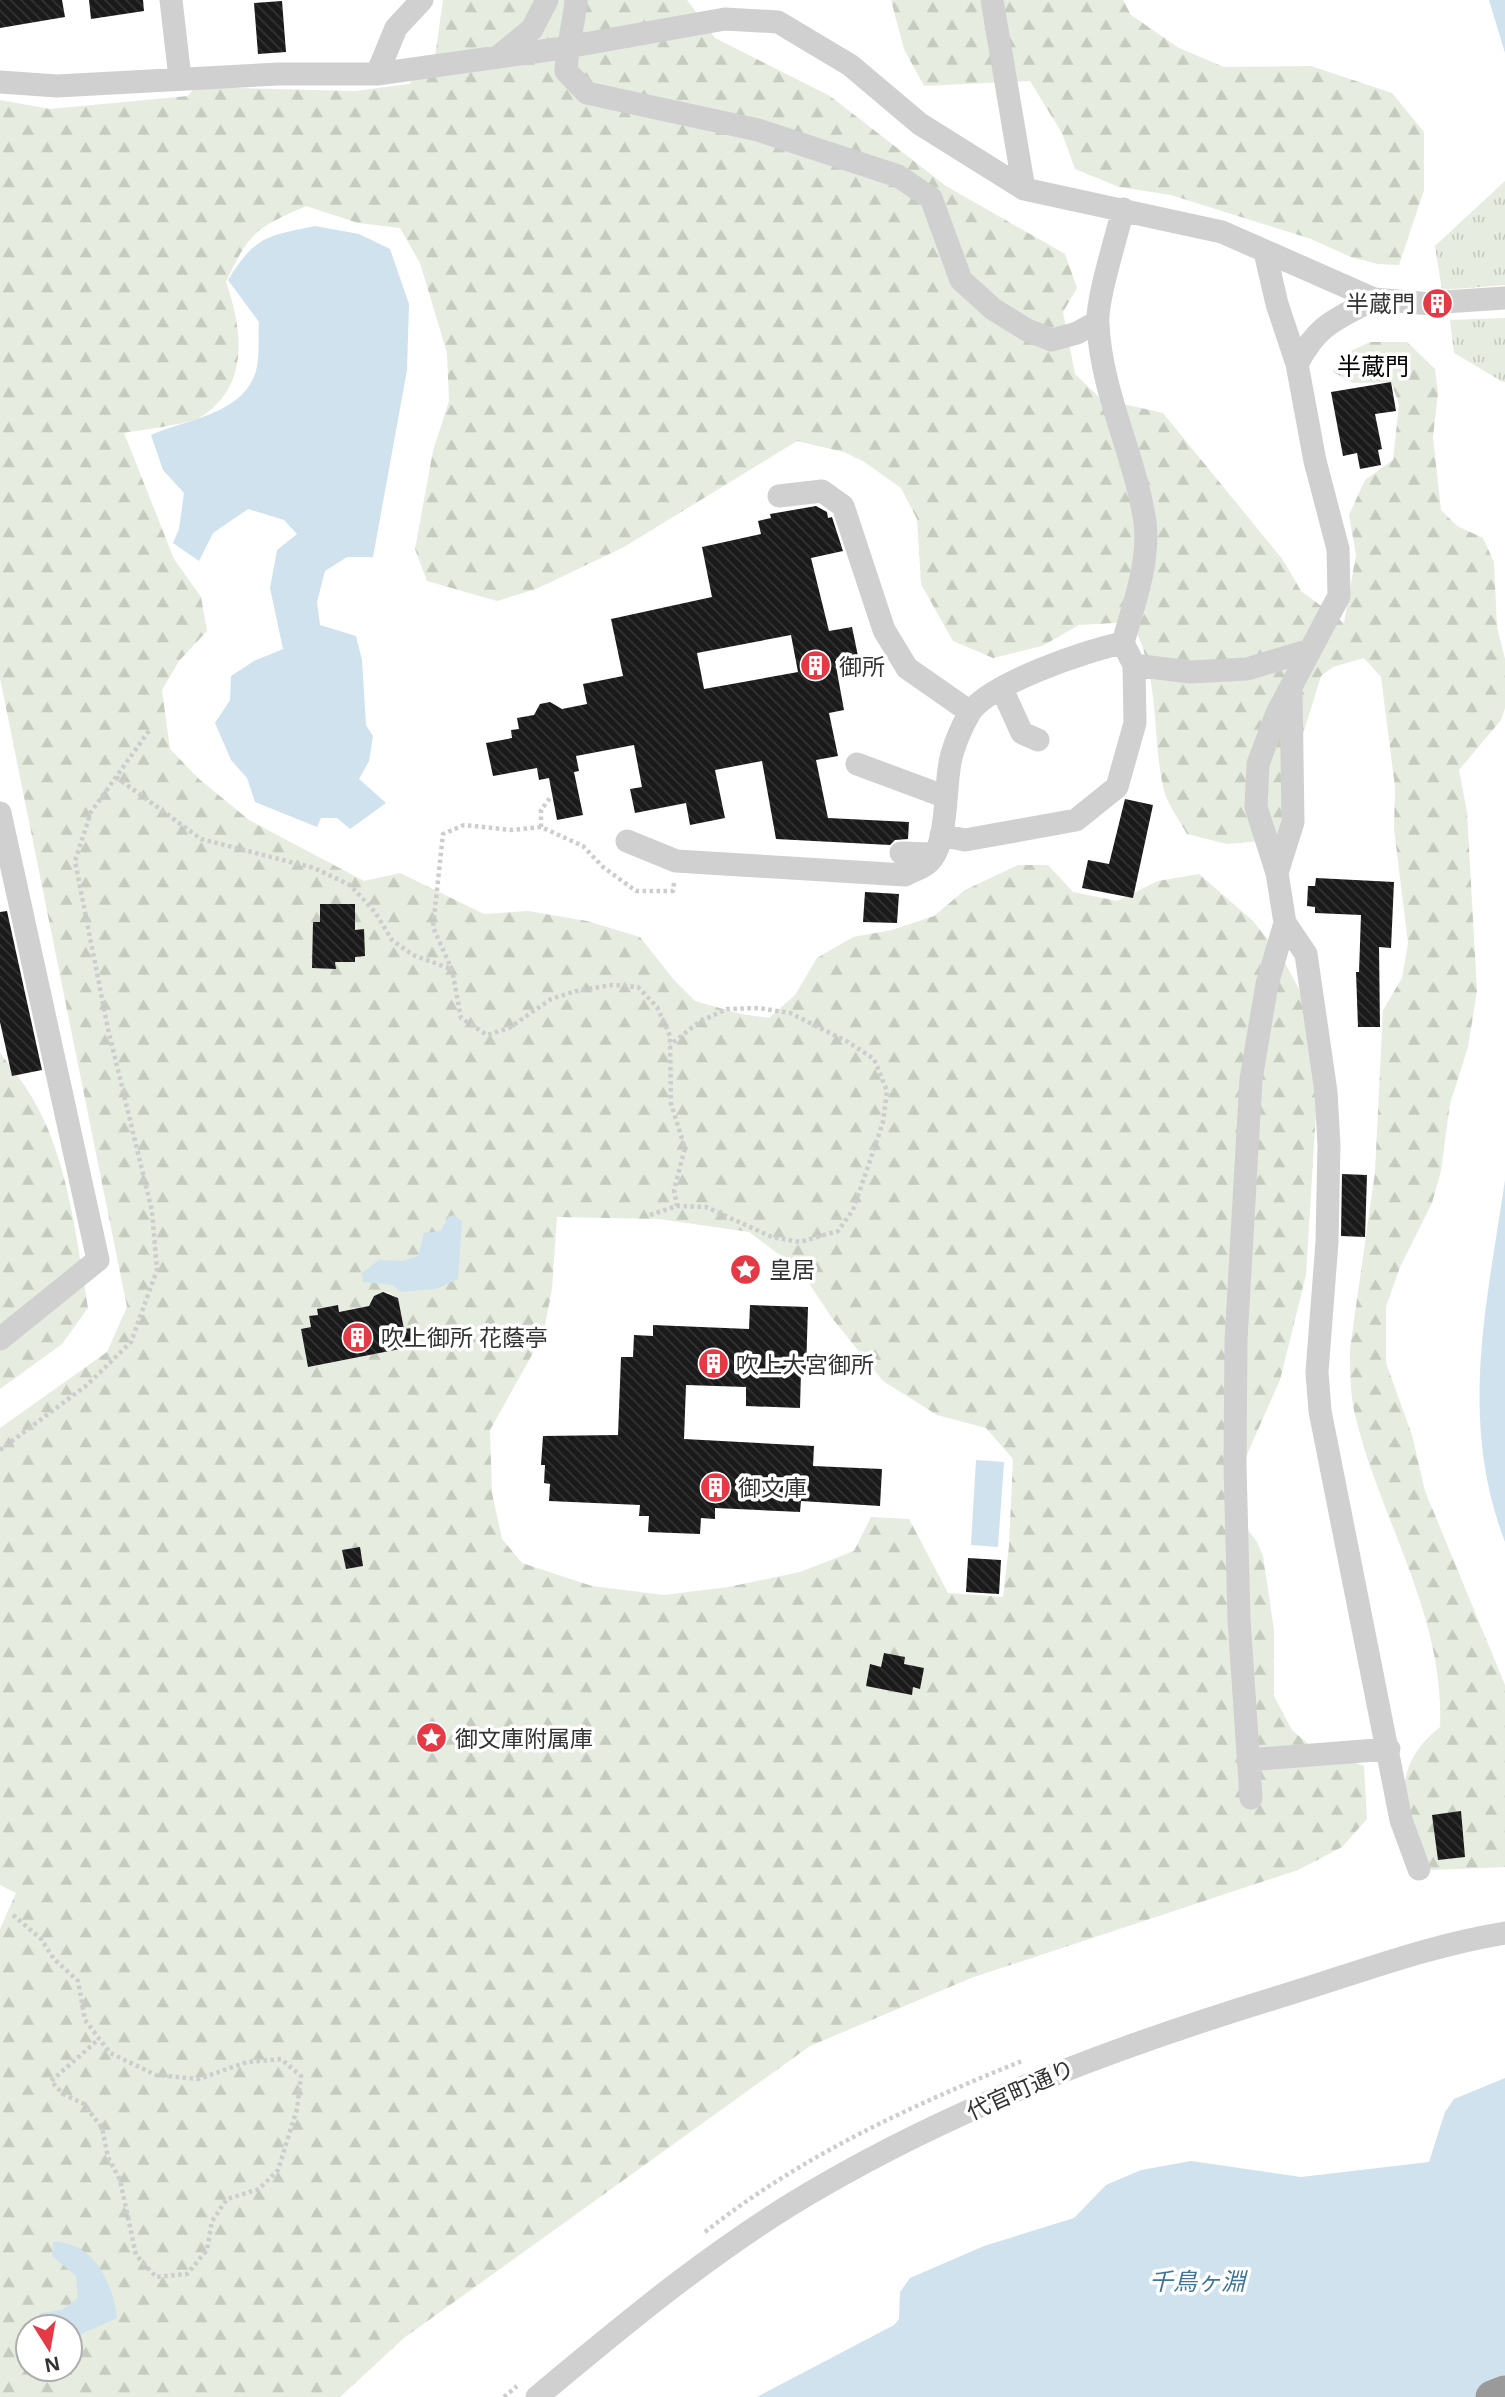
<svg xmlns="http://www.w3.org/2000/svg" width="1505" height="2397" viewBox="0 0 1505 2397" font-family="'Noto Sans','Noto Sans JP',sans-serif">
<defs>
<pattern id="grass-tufts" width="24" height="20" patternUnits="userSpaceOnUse" patternTransform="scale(1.75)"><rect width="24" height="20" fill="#e6ecdf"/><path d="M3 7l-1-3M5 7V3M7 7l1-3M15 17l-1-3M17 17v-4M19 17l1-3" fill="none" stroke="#c6cbc0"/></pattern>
<pattern id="forest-firs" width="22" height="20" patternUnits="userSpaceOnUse" patternTransform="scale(1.75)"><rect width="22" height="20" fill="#e6ecdf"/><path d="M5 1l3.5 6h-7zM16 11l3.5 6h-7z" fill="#c6cbc0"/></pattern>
<pattern id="building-back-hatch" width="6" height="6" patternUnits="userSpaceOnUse" patternTransform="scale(1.75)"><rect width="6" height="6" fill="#1a1a1a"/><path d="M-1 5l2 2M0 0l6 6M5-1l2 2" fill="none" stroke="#333"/></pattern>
</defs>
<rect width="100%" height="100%" fill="#fff"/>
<!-- grass -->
<path fill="url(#grass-tufts)" d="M1505,181v104l-63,5 -7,-44z
M1505,318v64h-2l-49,-29 -4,-33z"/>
<!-- forest -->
<path fill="url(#forest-firs)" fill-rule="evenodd" d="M443,0h244l28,38 115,58 116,90 119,68 12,34 -14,24 12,62 26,25 62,14 120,147 18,31 43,32 12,-68 -7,-40 16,-35 28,-20 6,-56 -8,-22 -38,1 -20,-11 7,-16 30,-14h37l28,27 3,24 -5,44 8,73 16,16 26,12 11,24 3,65 8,32v49l-4,12 -42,50 8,42 10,179 -9,56 -18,57 -9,67 -9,32 -32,64 -14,40v56l26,72 13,56 80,194v182l-73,3 -22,-19c-8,-52 -16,-87 30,-124 5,-110 -58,-204 -84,-308 -6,-23 -6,-47 -6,-70l25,-177 8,-162 19,-32 6,-35 -14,-114 1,-42 -14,-110 -17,-19 -31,9 -12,9 -30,97 -1,44 -17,23 -46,4 -40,-10c-7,-13 -19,-29 -23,-43 -13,-56 -3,-118 -33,-169l-52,3 -37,21 -49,12 -40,-17 -32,-57 -4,-65 -16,-31 -38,-27 -19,-9 -47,-11 -173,106 -88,42 -39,12 -70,-20 -12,-32 18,-98 16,-50 -2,-48 -27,-90 -20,-35 -42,-5 -52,-17c-50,22 -57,26 -80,76 17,48 24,106 -27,136 -10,6 -59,12 -75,15l50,126 27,38 6,34 -28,30 -17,29 8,59 29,30 50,41 115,61 36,-8 84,41 44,-3 59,10 53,16 34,43 21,21 46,13 28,4 26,-23 22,-37 36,-21 39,-7 42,-14 31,-26 53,-25h30l25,27 44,9 41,-20 41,-7 54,47 30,38 28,53 8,51 -13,212 -26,105 -32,72 -18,55 27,35 6,14 11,74v66l18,34 20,17 52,19 3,53 -25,28 -44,23 -327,108 -161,68 -406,292 -64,59h-340v-468l16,-36 -16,-8v-457l107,-76 20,-45 -127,-629v-578l50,9 138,-13 7,-9 160,4 54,-7 26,-28zM557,1217l102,2 90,13 51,38 32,48 51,63 54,34 49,13 27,31 -4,87 -6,51 -55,-4 -39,-74 -38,-2 -17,34 -54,21 -72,15 -64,8 -72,-9 -70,-23 -20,-24 -10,-46 -2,-63 53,-95 9,-46zM388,1292l10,6 6,31 8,-1 3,18 -107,20 -7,-37 10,-2 -2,-10 9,-2 -1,-6 21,-4 1,7 33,-7 2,-9zM28,2327h42v42h-42z
M891,0h232l8,15 48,33 45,19 87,-1 81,27 32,39v58l-25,75 -21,-1 -27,-7 -40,-18 -140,-44 -52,-8 -44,-18 -13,-36 -32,-52 -106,5 -20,-37z
M0,1053c11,15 25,31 34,48 34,58 43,141 54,207l-26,36 -62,45z"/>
<!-- water -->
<path fill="#cfe2ee" d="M1489,0h16v53z
M315,226l44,8 31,15 19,55 -2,66 -34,187h-26l-22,14 -8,31 3,23 36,11 6,24 4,65 7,11 -4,25 -10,18 27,24 -36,26 -13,-11h-16l-4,9 -62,-25 -8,-24 -16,-18 -16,-37 15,-23 1,-24 23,-15 29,-12 -13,-61 7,-38 20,-16 -13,-14 -36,-11 -35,24 -14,28 -26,-18 6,-14 5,-36 -21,-23 -12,-35c35,-16 92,-20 105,-64 4,-14 2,-34 3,-49l-31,-42c27,-44 39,-44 87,-54z
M1505,1180v362c-47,-123 -18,-238 0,-362z
M454,1215l8,6 -4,58 -22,10 -35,3 -9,-7 -29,-3 -1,-9 17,-13 24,1 15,-5 6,-23 17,-2 7,-14z
M976,1460l28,2 -6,85 -27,-2z
M1505,2078v319h-748l137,-72 5,-6 1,-27 10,-14 74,-32 90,-28 32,-33 35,-15 50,-9 110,16 128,-15 16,-50 9,-13z
M53,2242c40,-1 60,40 64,76l-47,21v-12h-36l-2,-3 9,-11 21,-3 16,-12 -2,-22 -24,-20z"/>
<!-- building -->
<path fill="url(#building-back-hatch)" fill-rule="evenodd" d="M0,0h62l3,17 -65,11z
M89,0h54l1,11 -53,8z
M282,1l4,51 -28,2 -4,-51z
M1391,382l5,29 -21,3 7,35 -4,1 3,15 -21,4 -3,-16 -14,3 -12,-64z
M816,506l11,6 1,6 4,-1 11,34 -32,7 18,73 23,-4 6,29 -23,5 9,49 -15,3 9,43 -22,4 12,58 81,4 -1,17 -13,1 -5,5 -114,-6 -14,-78 -47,9 10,48 -35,7 -4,-22 -51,10 -5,-24 12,-2 -8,-42 -58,11 3,15 -5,1 9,43 -26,5 -8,-42 -10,2 -2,-12 -44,8 -7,-33 26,-5 -1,-8 8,-1 -2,-11 17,-3 6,-11 10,-2 12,7 25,-5 -4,-20 40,-8 -12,-57 101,-22 -10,-50 59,-13 -3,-13 13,-3 -1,-4zM791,635l7,37 -94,17 -7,-36z
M1125,799l28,6 -20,93 -51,-10 6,-28 21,4z
M1316,878l78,4 -3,66 -12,-1 1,80h-22l-2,-55h3l2,-57 -46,-2v-6l-8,-1 1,-20h7z
M865,892l34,2 -2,29 -34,-1z
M320,904h35v26l9,-1 1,27 -10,1v5h-20l1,7 -24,-1 1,-46h7z
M7,911l35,159 -30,6 -12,-54v-110z
M1342,1174l25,1 -2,62 -24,-1z
M383,1292l15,6 6,31 8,-1 3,18 -107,21 -7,-38 10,-2 -2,-11 9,-1 -1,-6 21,-4 1,7 30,-6 5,-10z
M750,1305l58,2 -2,64h-5l-1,37 -54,-2v-19l-60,-2 -2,54 130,7 -1,20 69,3 -2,37 -79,-5 -1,11 -85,-4v11l-14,-1 -1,16 -52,-2 1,-16h-10l1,-11 -91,-4 1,-17 -6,-1 1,-18h-4l2,-29 75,-1 3,-78h12l1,-22 19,1v-11l96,4z
M360,1547l3,19 -17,3 -4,-19z
M968,1558l33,2 -2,34 -33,-2z
M884,1653l21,4 -1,7 20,4 -4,21 -7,-2 -1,8 -46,-9 4,-22 11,3z
M1461,1811l4,46 -27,3 -6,-45z"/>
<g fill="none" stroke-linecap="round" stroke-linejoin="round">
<!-- path -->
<path stroke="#cdcdcd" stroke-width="4.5" stroke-dasharray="3.5 3.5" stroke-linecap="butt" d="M116,777l85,62 113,29 36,17 25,27 17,28 21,15 38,14
M541,827v-17l9,-12
M674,883l-1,8h-37l-33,-24 -20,-21 -42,-19 -29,3 -48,-5 -21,9 -10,93 19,43 9,48 26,17 22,-7 42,-29 25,-8 36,-6 26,2 19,20 13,29 1,68 14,44 -11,42 3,16
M650,1215l27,-9 29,1 66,30 28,5 38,-11 15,-21 21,-61 9,-27 4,-31 -13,-32 -26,-17 -58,-29 -31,-5 -32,1 -28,13 -29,23
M0,1450l87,-65 44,-43 26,-72 -5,-59 -44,-182 -33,-168 16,-49 60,-84
M13,1915l28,24 13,20 24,22 7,39 25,33 46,22 43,4 48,-17 34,-3 20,17 -4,33 -19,61 -19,19 -32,10 -15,22 -5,29 -20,24 -31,3 -20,-22 -16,-75 -12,-23 -6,-29 -18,-24 -21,-10 -12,-13 48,-42
M705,2232c96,-76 205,-126 317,-171
M504,2397l13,-11"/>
<!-- minor -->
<path stroke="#d0d0d0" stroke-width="23" d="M171,0l9,78
M576,0c-2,24 -9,46 -10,71l21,22 171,37 140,46 33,22 30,82 32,29 34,21 25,10 25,-7 20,-11
M992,0l32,189 198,43 152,67 57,5
M499,56l33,-27 15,-29
M377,74l19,-46 26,-28
M0,82l57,4 222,-12h98l179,-25 169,-30 53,3 72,43 70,59 104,65
M1123,209c-6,27 -27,91 -25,115 3,68 37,131 47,198 5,40 -12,84 -22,121
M1444,302l61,-4
M1297,364c22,-41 38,-44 77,-65
M779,496l43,-5 21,15 41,124 23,38 63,44
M1134,665l56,7 57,-3 63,-19
M1002,689l20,44 16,7
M857,764l89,33
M0,813l98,447 -98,79
M627,841l49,20 229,14c7,-4 18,-7 24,-13 20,-19 15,-77 22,-104 3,-13 11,-32 18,-44 18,-30 119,-64 154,-71l11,22 1,58 -18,64 -41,33 -111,20 -24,-5
M901,853l32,1
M1277,873l16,-51 -2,-132
M1285,923l21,31 20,138 3,53 -2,97 -10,130 3,39 81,409 18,49
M1248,1760l141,-11
M1251,1798l-12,-179 -4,-154 1,-125 15,-261 16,-95 18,-61 -8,-50 -21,-66 2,-43 19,-51 62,-117 -1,-47 -23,-88 -18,-97 -20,-60 -12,-52
M537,2397c90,-75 183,-153 285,-211 145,-84 302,-142 463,-191 72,-22 145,-50 220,-62"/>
<!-- highway -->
<path stroke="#9a9a9a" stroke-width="33" d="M1492,2397l13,-5"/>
</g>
<!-- icons -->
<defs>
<symbol id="building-disc" viewBox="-11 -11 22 22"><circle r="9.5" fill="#e63946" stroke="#fff"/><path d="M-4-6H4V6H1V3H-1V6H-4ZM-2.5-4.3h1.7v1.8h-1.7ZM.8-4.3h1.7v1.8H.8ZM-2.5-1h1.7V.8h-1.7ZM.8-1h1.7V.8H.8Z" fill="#fff"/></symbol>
<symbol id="sight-disc" viewBox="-11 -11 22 22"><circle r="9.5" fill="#e63946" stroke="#fff"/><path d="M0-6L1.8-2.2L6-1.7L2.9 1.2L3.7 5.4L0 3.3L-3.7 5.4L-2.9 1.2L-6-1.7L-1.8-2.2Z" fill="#fff"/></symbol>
</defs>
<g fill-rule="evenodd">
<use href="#building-disc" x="1420" y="286" width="35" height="35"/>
<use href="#building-disc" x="798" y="648" width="35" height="35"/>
<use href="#sight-disc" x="728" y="1252" width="35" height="35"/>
<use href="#building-disc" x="340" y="1320" width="35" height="35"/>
<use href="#building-disc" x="696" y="1346" width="35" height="35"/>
<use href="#building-disc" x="698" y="1470" width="35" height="35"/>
<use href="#sight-disc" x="414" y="1720" width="35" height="35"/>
</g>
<g text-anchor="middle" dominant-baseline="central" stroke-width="7" stroke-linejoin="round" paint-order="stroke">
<!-- poi labels -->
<g font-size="23" fill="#333" stroke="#fff" text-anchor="start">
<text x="1415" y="303" text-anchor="end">半蔵門</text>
<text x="839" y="666">御所</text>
<text x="769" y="1269">皇居</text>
<text x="381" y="1337">吹上御所 花蔭亭</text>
<text x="736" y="1364">吹上大宮御所</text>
<text x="738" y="1487">御文庫</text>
<text x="455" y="1738">御文庫附属庫</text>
</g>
<!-- street labels -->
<g font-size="23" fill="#333" stroke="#fff">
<text transform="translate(1020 2089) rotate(-24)">代官町通り</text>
</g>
<!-- neighbourhood labels -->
<g font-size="24" fill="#000" stroke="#fff">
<text x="1373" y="365">半蔵門</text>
</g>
<!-- water labels -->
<g font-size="24" font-style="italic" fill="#3f7597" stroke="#fff">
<text x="1197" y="2280">千鳥ヶ淵</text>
</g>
</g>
<!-- north arrow -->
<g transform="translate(49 2348) rotate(169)"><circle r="33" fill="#ffffff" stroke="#adadad" stroke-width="2"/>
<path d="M0-5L12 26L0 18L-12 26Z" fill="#e63946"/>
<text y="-10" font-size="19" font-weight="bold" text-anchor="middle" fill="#333333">N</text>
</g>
</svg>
